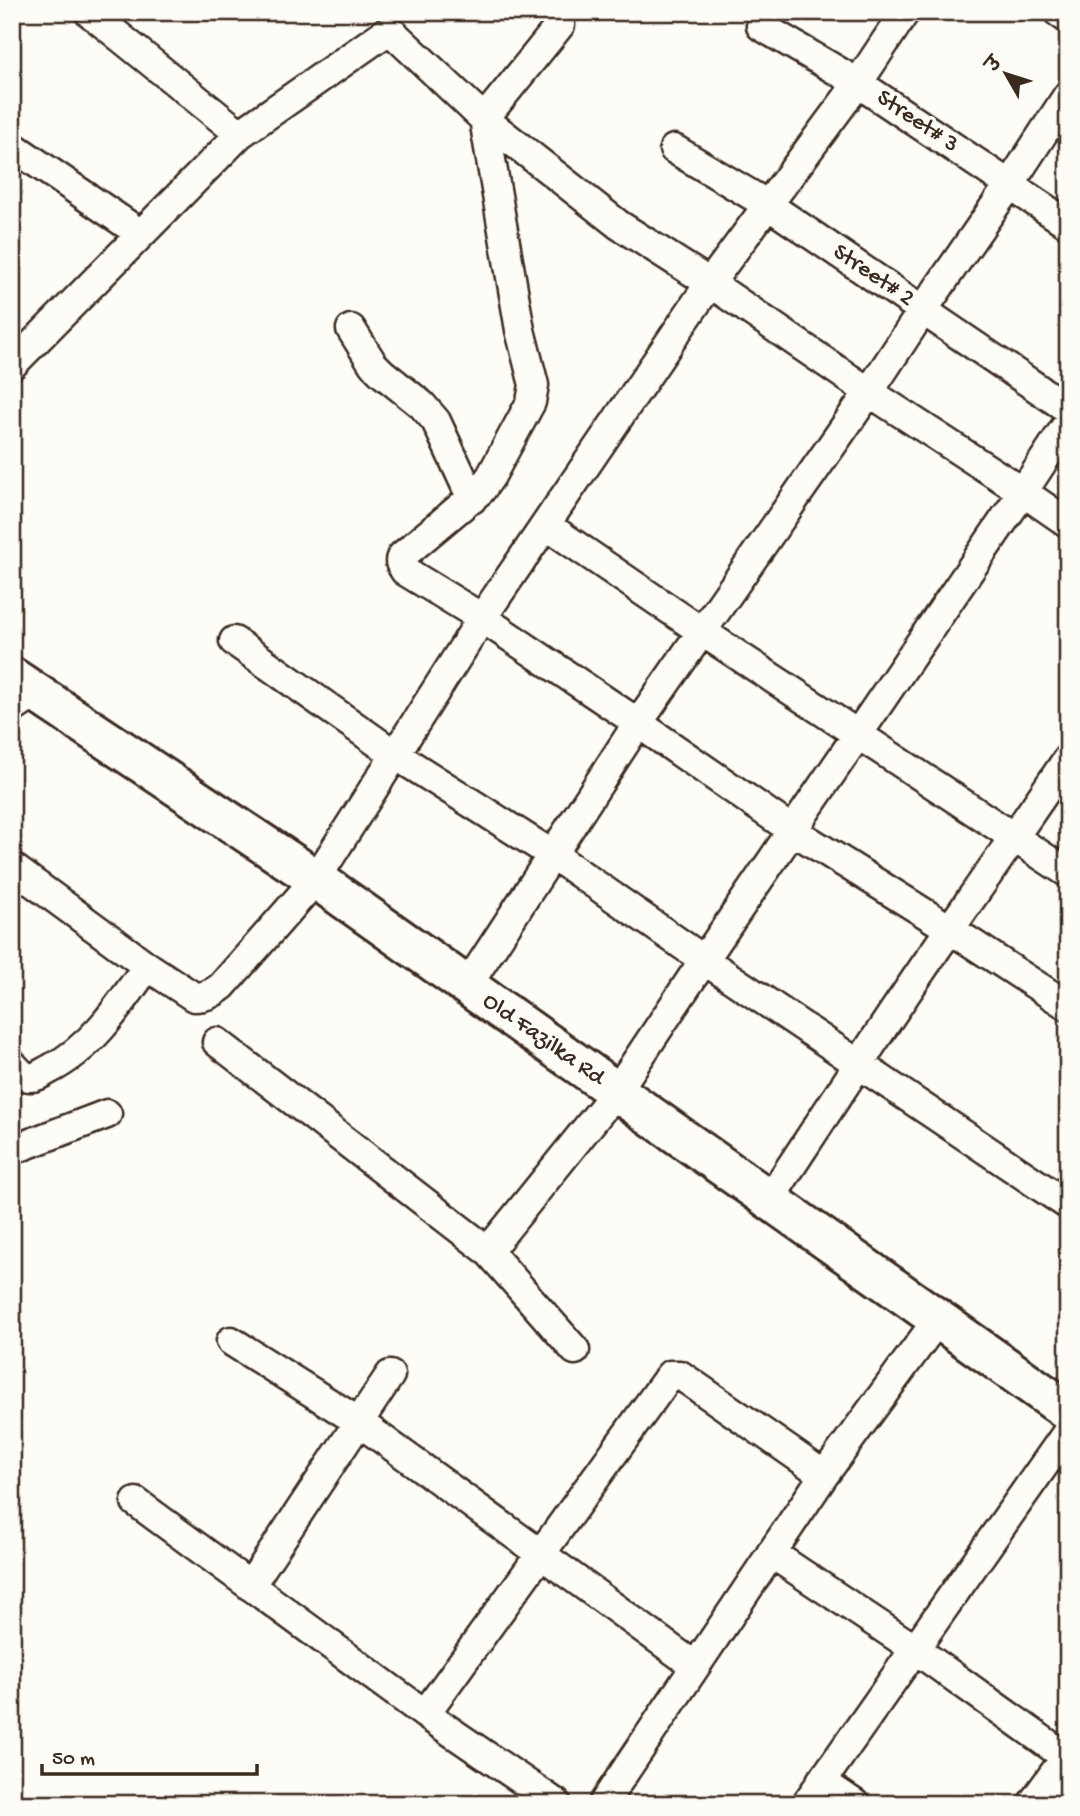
<svg xmlns="http://www.w3.org/2000/svg" width="1080" height="1816" viewBox="0 0 1080 1816" font-family="'Gochi Hand','Playpen Sans Deva',sans-serif">
<rect width="100%" height="100%" fill="#fdfcf7"/>
<filter id="ink" filterUnits="userSpaceOnUse"><feTurbulence type="fractalNoise" baseFrequency=".0143" numOctaves="2"/><feDisplacementMap in="SourceGraphic" scale="14" xChannelSelector="R" yChannelSelector="G"/><feConvolveMatrix kernelMatrix="1 2 1 2 8 2 1 2 1" color-interpolation-filters="sRGB"/></filter>
<g filter="url(#ink)">
<g fill="none" stroke-linecap="round" stroke-linejoin="round">
<defs>
<path id="street" d="M89,12l151,122
M1058,12l10,7
M560,25l-76,94 135,106 91,58 159,109 154,100 45,31
M761,26l97,57 210,141
M12,146l129,88
M674,149l94,56 300,204
M351,329l22,35 9,9 40,32 14,16 36,78
M12,365l228,-231 146,-102 8,2 90,85 36,211 14,55 -3,17 -40,74 -10,14 -79,66c-4,6 -1,9 3,15l77,47 156,105 154,107 158,99 118,77
M546,525l155,106 367,242
M234,641l160,113 159,101 151,105 364,245
M12,709l24,-16
M12,867l135,99 47,31c12,0 19,-4 28,-11l94,-107 166,-261 228,-335 148,-200 47,-71
M467,986l171,-263 231,-331 54,-82 87,-126 58,-89
M217,1042l271,209 87,99
M12,1064c5,5 11,13 17,13 7,1 15,-5 21,-8 43,-22 70,-64 97,-103
M12,1150l95,-36
M769,1200c60,-91 119,-182 181,-271 39,-56 79,-113 118,-171
M488,1251l128,-159 88,-132 319,-468 45,-69
M231,1341l128,81 336,244
M136,1502l289,212 132,90
M771,1553l144,96 151,108
M250,1586l140,-211
M425,1714l245,-339h10l144,100
M821,1781l34,23
M603,1804l221,-329 114,-156
M806,1804l262,-373
M1032,1804l36,-50"/>
<path id="secondary" d="M12,677l304,202 752,532"/>
</defs>
<!-- street casing -->
<use href="#street" stroke="#3b2a1e" stroke-width="33"/>
<!-- secondary casing -->
<use href="#secondary" stroke="#3b2a1e" stroke-width="44"/>
<!-- street -->
<use href="#street" stroke="#fdfcf7" stroke-width="28"/>
<!-- secondary -->
<use href="#secondary" stroke="#fdfcf7" stroke-width="38"/>
</g>
</g>
<g text-anchor="middle" dominant-baseline="central" stroke-width="7" stroke-linejoin="round" paint-order="stroke">
<!-- street labels -->
<g font-size="24" fill="#3b2a1e" stroke="#fdfcf7">
<text transform="translate(917 122) rotate(34)">Street# 3</text>
<text transform="translate(873 276) rotate(34)">Street# 2</text>
<text transform="translate(543 1040) rotate(35)">Old Fazilka Rd</text>
</g>
</g>
<!-- margin -->
<rect width="1080" height="1816" fill="none" stroke="#fdfcf7" stroke-width="42"/>
<rect x="21" y="21" width="1038" height="1774" fill="none" stroke="#3b2a1e" stroke-width="2.5" filter="url(#ink)"/>
<!-- north arrow -->
<g transform="translate(1006 74) rotate(309)" stroke="#fdfcf7" stroke-width="5" paint-order="stroke">
<path d="M0-5L12 26L0 18L-12 26Z" fill="#3b2a1e"/>
<text y="-10" font-size="19" font-weight="bold" text-anchor="middle" fill="#3b2a1e">उ</text>
</g>
<!-- scale -->
<path d="M42 1764v10h215v-10" fill="none" stroke="#3b2a1e" stroke-width="3.5"/>
<text x="52" y="1764" font-size="21" fill="#3b2a1e" stroke="#fdfcf7" stroke-width="5" paint-order="stroke">50 m</text>
</svg>
